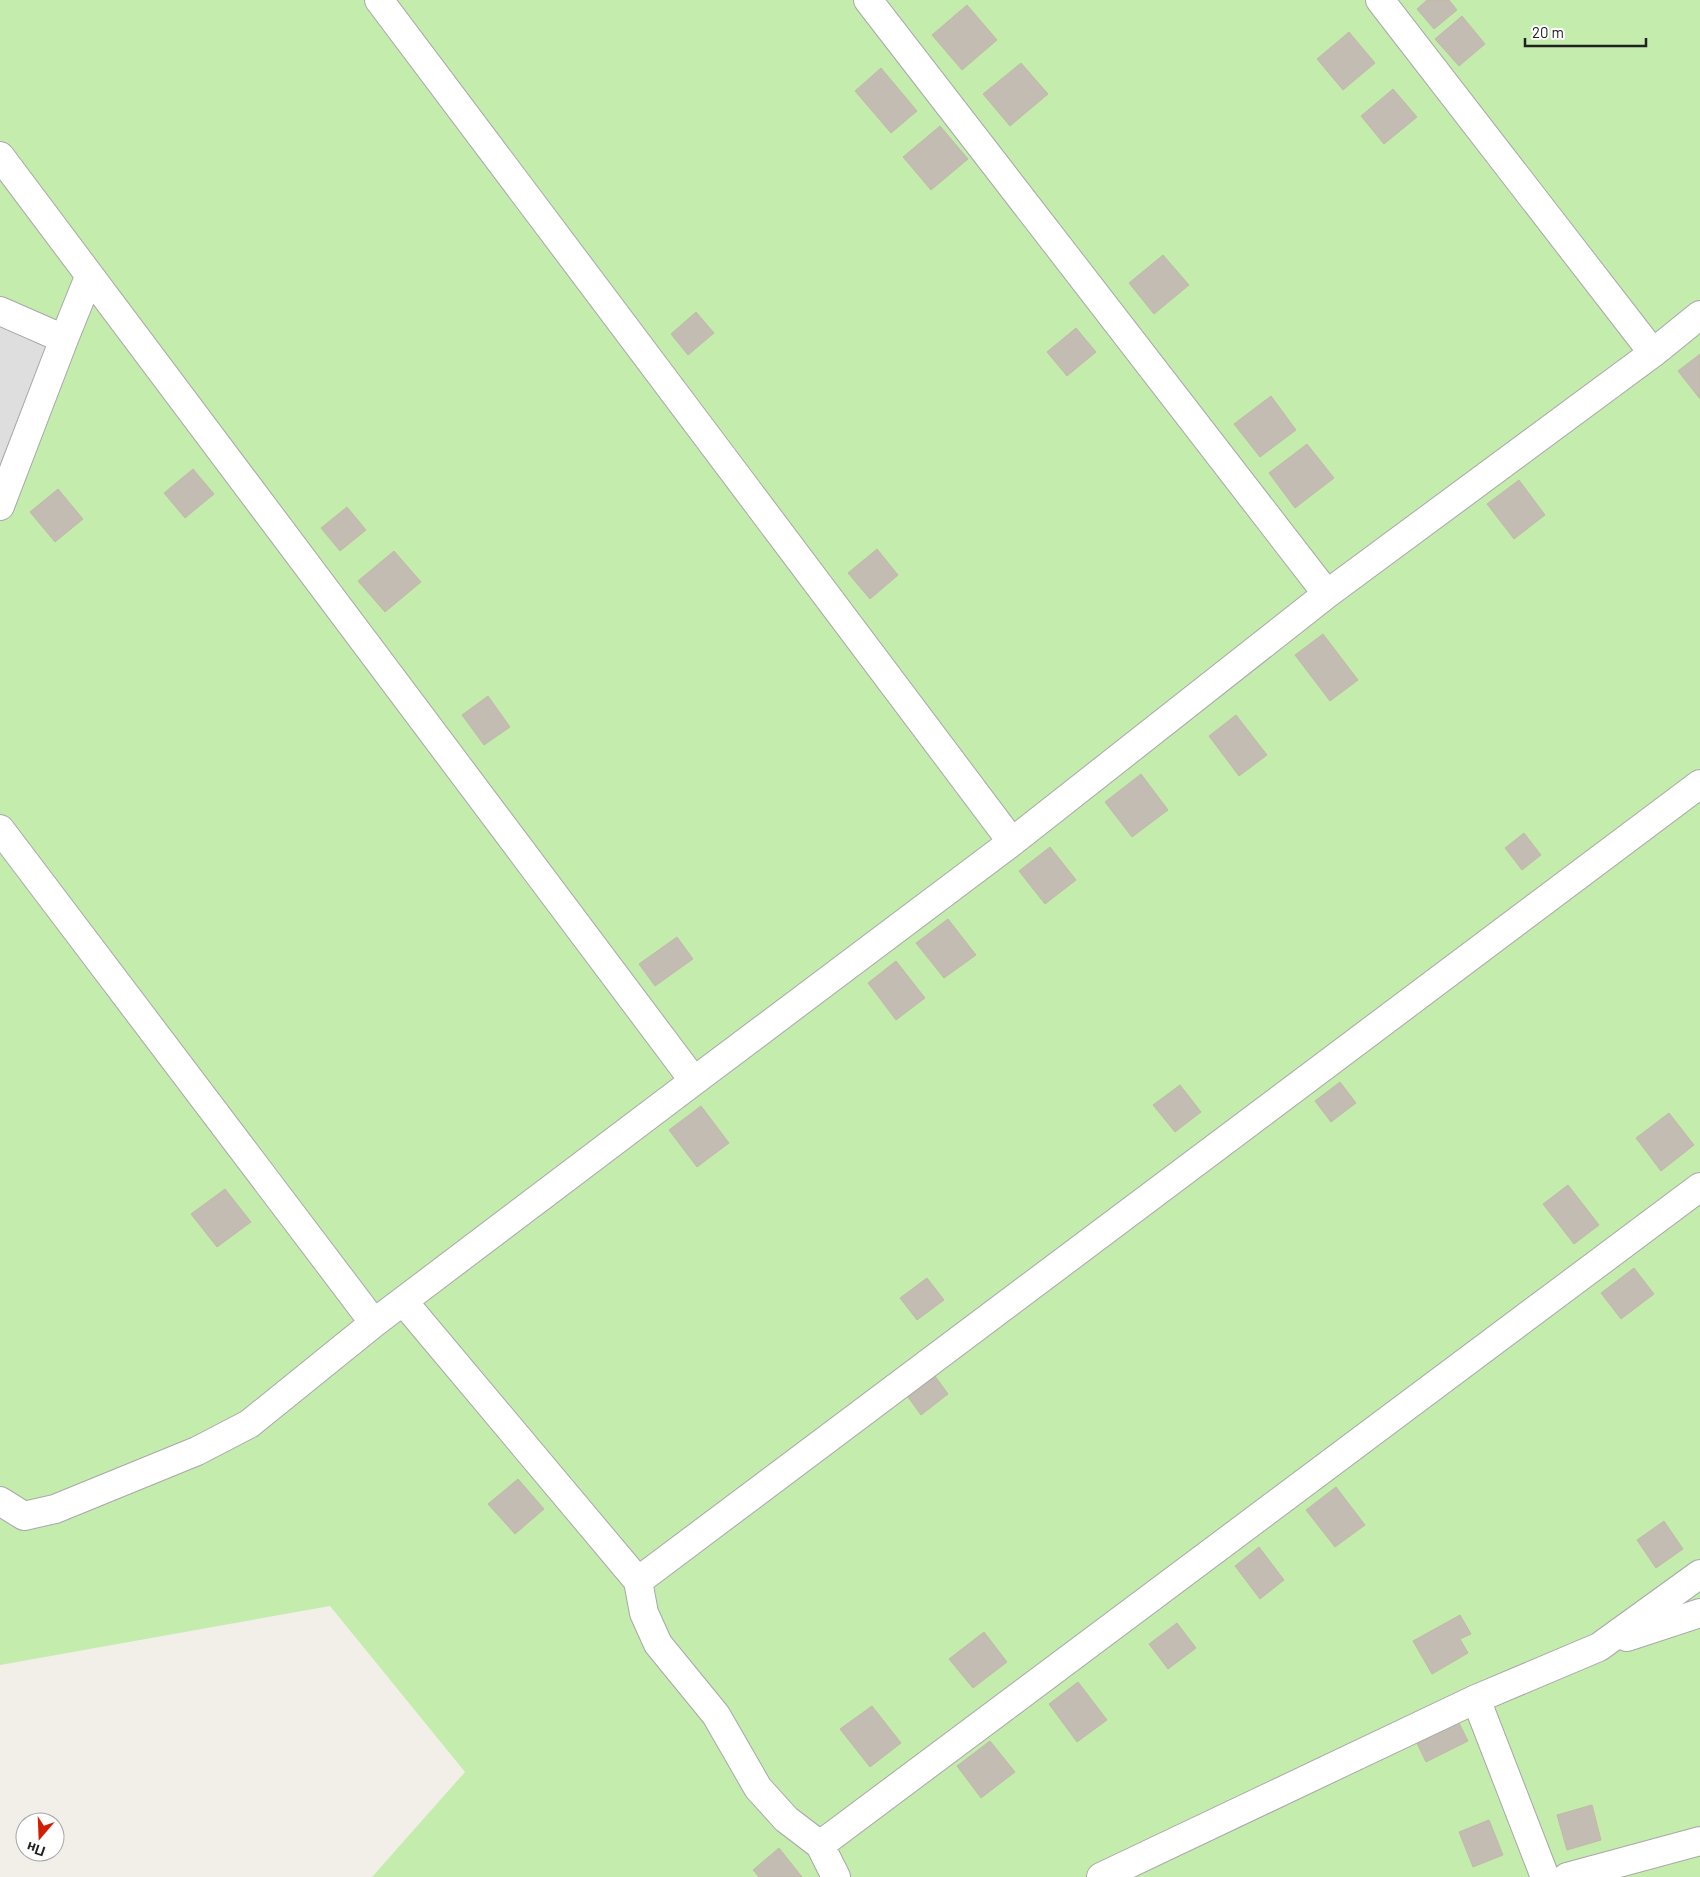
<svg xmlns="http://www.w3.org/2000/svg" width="1700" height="1877" viewBox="0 0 1700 1877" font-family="Barlow,sans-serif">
<rect width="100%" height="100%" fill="#f1efe7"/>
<!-- residential -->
<path fill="#dfdede" d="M0,311l64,28 -64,167z"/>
<!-- grass -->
<path fill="#c3ecad" d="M0,0h1700v1877h-1328l93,-105 -135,-166 -330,59v-1159l64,-167 -64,-28z"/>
<!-- building -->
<path fill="#c2bcb3" stroke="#c4b8a9" d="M1427,0h22l8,10 -23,19 -17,-20z
M967,5l30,35 -35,30 -30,-35z
M1462,16l23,28 -26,22 -24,-27z
M1349,32l26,31 -32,27 -26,-31z
M1021,63l27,31 -38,32 -27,-32z
M881,68l36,43 -26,22 -36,-42z
M1393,89l24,28 -33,27 -23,-28z
M940,126l28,33 -37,31 -28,-33z
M1163,255l26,30 -35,29 -25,-31z
M696,312l18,21 -26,22 -17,-21z
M1076,328l20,24 -29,24 -20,-24z
M1700,354v45l-22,-28z
M1271,396l25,34 -36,27 -26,-33z
M1307,444l27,34 -39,30 -26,-35z
M193,469l21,25 -29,24 -21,-25z
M1519,480l26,35 -31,24 -27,-35z
M58,489l25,30 -28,23 -25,-30z
M347,507l19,23 -26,21 -19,-23z
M877,549l21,26 -28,24 -22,-26z
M394,551l27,31 -36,30 -27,-31z
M1323,634l35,46 -28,21 -35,-46z
M488,696l22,31 -26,18 -22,-30z
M1236,715l31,40 -28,21 -30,-40z
M1141,774l27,36 -36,27 -27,-35z
M1524,833l17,22 -19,15 -17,-22z
M1050,847l26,33 -31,24 -26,-33z
M948,919l28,36 -32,23 -28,-35z
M677,937l16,22 -38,27 -16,-22z
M896,961l29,37 -29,22 -28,-37z
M1340,1082l16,21 -25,19 -16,-21z
M1180,1085l21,27 -26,20 -22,-27z
M701,1106l28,37 -32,24 -28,-37z
M1669,1113l25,32 -33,26 -25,-33z
M1568,1185l31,40 -25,19 -31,-40z
M225,1189l26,33 -34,25 -26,-33z
M1634,1268l20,26 -33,25 -20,-26z
M927,1278l17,22 -27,20 -17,-22z
M935,1376l13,18 -27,21 -13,-18z
M518,1479l26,30 -29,25 -27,-30z
M1336,1487l29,38 -30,22 -29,-37z
M1664,1521l19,28 -27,19 -19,-28z
M1259,1547l25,33 -24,19 -25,-33z
M1460,1615l11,19 -11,5 8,14 -36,21 -19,-33z
M1177,1623l19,25 -28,21 -19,-25z
M984,1632l23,30 -34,26 -24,-29z
M1078,1682l29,38 -30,22 -28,-38z
M872,1706l29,37 -31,24 -30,-38z
M1456,1717l12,24 -42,21 -12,-25z
M990,1741l25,31 -34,26 -24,-32z
M1592,1805l9,35 -34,10 -10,-35z
M1489,1820l14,35 -30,12 -14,-35z
M779,1848l23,29h-43l-6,-7z"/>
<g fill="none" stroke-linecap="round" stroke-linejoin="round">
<defs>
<path id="minor" d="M379,0l633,842
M868,0l459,594
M1380,0l273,353
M0,156l694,925 318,-239 315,-248 326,-241 47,-38
M0,311l64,28
M0,506l64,-167 25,-62
M0,829l374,494
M403,1301l235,280 6,32 14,31 58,71 42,73 28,31 34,26 16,32
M0,1501l24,15 31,-7 142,-58 52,-27 125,-101 320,-242
M638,1581l1062,-797
M1627,1637l73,-24
M1476,1699l69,178
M820,1845l880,-658
M1101,1877l375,-178 123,-52 101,-73
M1567,1877l133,-36"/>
</defs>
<!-- minor casing -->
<use href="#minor" stroke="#a8a8a8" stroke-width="30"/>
<!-- minor -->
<use href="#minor" stroke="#fff" stroke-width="28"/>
</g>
<!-- north arrow -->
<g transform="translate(40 1837) rotate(199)"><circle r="24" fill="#ffffff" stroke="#a6a6a6"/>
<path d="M0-4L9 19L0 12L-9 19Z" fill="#d21d00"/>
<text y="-8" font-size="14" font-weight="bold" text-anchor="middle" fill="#212121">Пн</text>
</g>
<!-- scale -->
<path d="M1525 38v8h121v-8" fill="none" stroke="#212121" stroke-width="2.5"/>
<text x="1532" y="38" font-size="15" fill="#212121" stroke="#ffffff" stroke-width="4" paint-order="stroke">20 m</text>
</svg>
